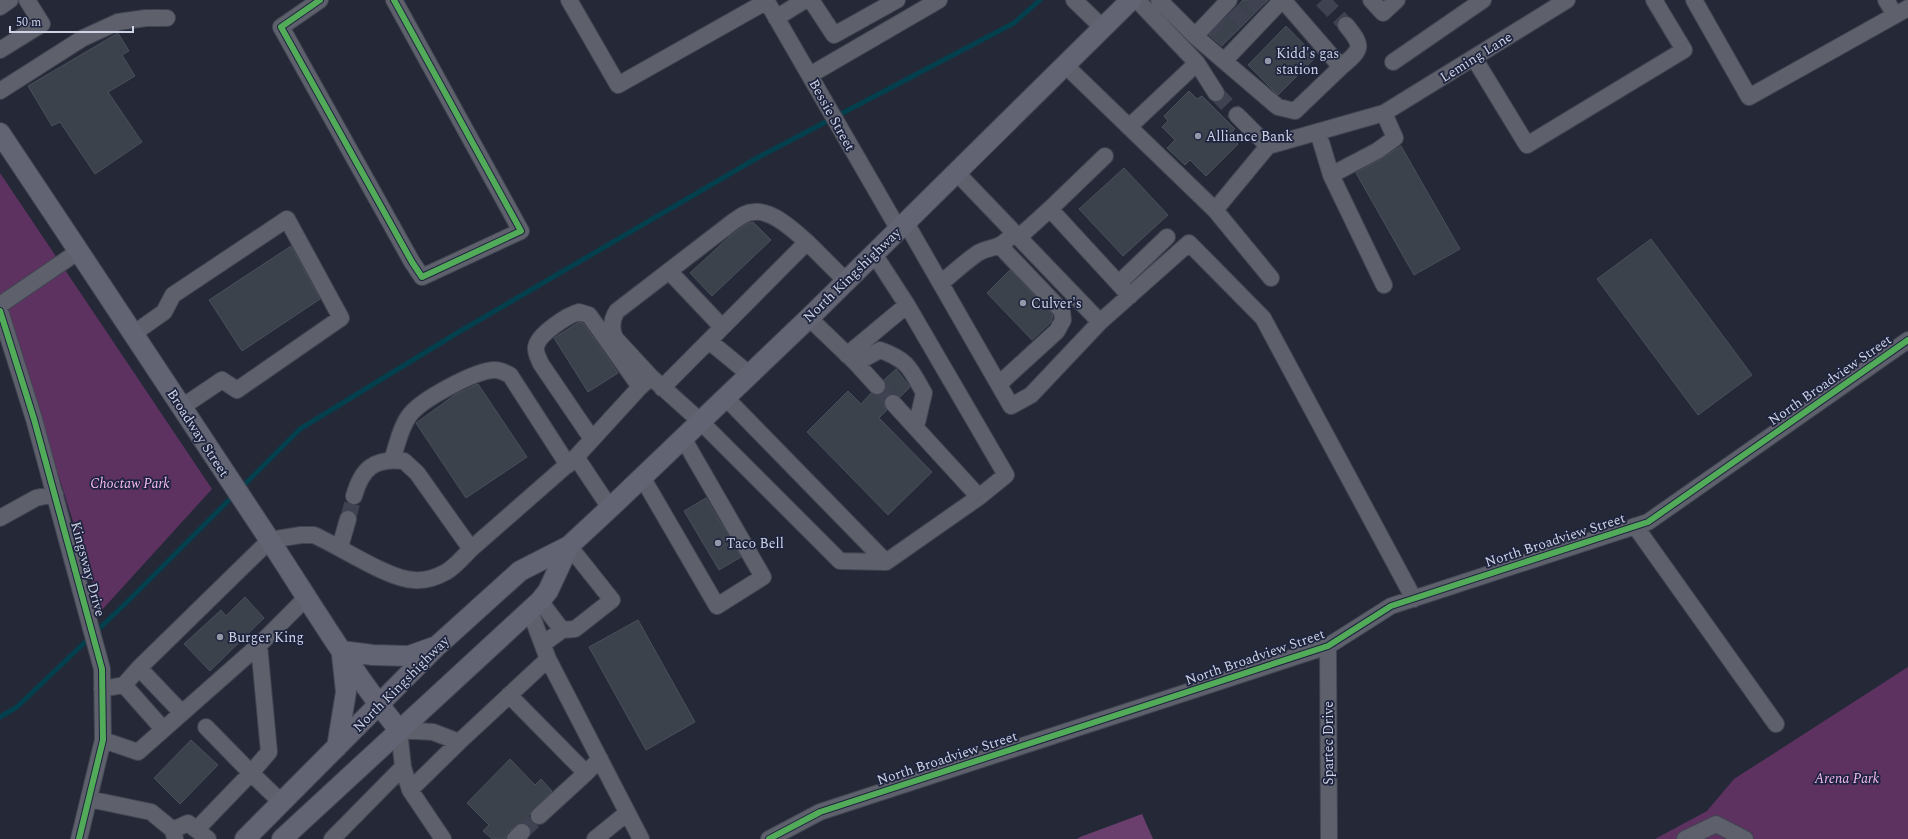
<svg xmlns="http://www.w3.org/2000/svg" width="1908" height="839" viewBox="0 0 1908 839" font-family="Spectral,serif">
<rect width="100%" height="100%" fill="#252937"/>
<!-- green -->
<path fill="#5d3260" d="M0,173l212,316 -111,122 -41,-131 -60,-183z
M1908,667v172h-253l52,-28 27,-32z"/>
<!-- forest -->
<path fill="#6a3e6d" d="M1142,814l11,25h-76l3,-2z"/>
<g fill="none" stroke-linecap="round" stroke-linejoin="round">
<!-- stream -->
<path stroke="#033f4d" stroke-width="5" d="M241,488l59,-59 157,-96 300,-175 257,-135 26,-23
M0,717l17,-10 108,-103 109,-109"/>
</g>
<!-- building -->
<path fill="#3b424c" stroke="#49505b" d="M1243,0h25l-46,46 -13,-11z
M1286,26l30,31 -38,38 -30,-30z
M118,33l11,18 -7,4 13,21 -27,16 34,50 -47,32 -35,-52 -8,4 -24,-40z
M1189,91l8,8 5,-3 33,33 -6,6 9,9 -32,32 -16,-16 -5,5 -18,-17 8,-8 -13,-13 6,-6 -4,-5z
M1401,146l59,103 -46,26 -58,-102 25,-14z
M1124,168l44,47 -45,41 -44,-47z
M753,222l18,18 -59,56 -22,-23 40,-37 16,-12z
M1651,239l101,136 -54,40 -101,-136z
M291,246l29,53 -78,52 -33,-51z
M1010,270l43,45 -2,7 -19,18 -45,-47z
M579,322l4,1 35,50 -30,19 -34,-54z
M896,369l14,18 -10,10 -9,-3 -5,2 -2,9 3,5 -8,8 53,54 -44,43 -81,-83 41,-41 13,13 10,-11 8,2 4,-2 3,-5 -2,-8z
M478,384l49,73 -61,41 -50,-75 40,-29z
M706,498l35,59 -22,13 -35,-59z
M245,597l19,21 -54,53 -26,-27 37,-34 5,6z
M638,620l57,102 -49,28 -57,-103z
M191,740l27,25 -38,39 -26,-26z
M510,759l25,26 6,-6 11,12 -31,32 -13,9 -3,7h-13l-9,-8 6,-6 -22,-22z"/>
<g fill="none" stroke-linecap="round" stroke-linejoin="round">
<!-- minor-tunnel -->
<path stroke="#3e4251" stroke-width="16" stroke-dasharray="16 8" stroke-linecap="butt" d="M1251,0l9,8
M1322,0l24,25
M1233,10l13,13
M1209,20l20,19
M1216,93l21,22
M877,386l16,17
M348,519l6,-23
M522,832l17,-16"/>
<defs>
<path id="minor" d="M320,0l-39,27 131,235 10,15 99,-46 -127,-231
M569,0l49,85 149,-84
M766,0l133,230
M811,0l23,35 63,-35
M1074,0l29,28
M1137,0l60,63 19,30
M1159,0l36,36 29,25 58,-61
M1371,0l12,13 14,-13
M1694,0l55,97 159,-89
M1886,0l9,15
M0,7l10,-7
M776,18l29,-18
M1195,36l34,-36
M0,50l42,-26 -15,-24
M1474,58l53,87 157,-95 -30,-50
M1224,61l54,46 17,4 46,-44 -58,-67
M1393,62l90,-62
M1065,65l150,145 56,68
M1341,67c21,-18 23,-20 5,-42
M810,75l129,-75
M0,91l83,-53 35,-16 28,-4h21
M1237,115l31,31
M1129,127l68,-64
M1318,132l13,43 46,-24 18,-13 -11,-25
M957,173l143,149 89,-79 74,75 151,281
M1331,175l53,110
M1050,209l55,-53
M1215,210l53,-64 116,-33 183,-113
M906,223l105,183 20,-11 69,-73
M1019,237l31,-28 80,87
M874,254l33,51 99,170 -27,22
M669,271l53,56
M941,283c12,-10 24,-21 37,-30 12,-7 19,-3 30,-14
M1119,283l48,-46
M0,305l79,-54
M0,311l34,108 68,250 1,71 -24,99
M809,318l47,45 21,23
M133,334l31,-22 9,-17 114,-76 54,99 -104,72 -15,-10 -40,27
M709,341l40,33
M847,355l60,-50
M856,363l24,-13c28,10 30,18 44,43l-8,34
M651,377l-36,-39c-4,-9 -4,-18 2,-27l117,-90c6,-4 12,-9 20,-9 19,-2 40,19 53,30
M999,384l58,-53 6,-11 -1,-9 -61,-64
M640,387l11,-10 49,44 140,140 46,1
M662,388l145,-146 39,39
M725,397l161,165 93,-65 -86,-94
M576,457l64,-70 -51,-72 -10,-3c-11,3 -41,22 -43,35 -1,6 3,12 5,17l51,75
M392,460c5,-14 8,-32 17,-44 11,-16 67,-46 86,-46 6,0 10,3 15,5l58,90
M642,477l75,129 46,-29 -80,-139
M354,496c8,-28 20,-38 50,-35l13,12 54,76
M0,518l36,-20 19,-4
M1635,526l141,198
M340,547l8,-28
M540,601l22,29
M530,611l18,48 93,180
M543,644l19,-14 13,-1 37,-29 -43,-54
M259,645l48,-48
M1328,646l1,193
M139,668l43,45
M124,685l39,44
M102,689l22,-4 15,-17 131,-128 31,-5h13c25,11 76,45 100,45 11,1 23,-3 32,-8 10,-6 17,-15 25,-23l105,-92 34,51
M509,695l77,78 14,-14
M103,740l35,12 121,-107 10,107 -18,21 -45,-46
M410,790l49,-48
M89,799l62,13 22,18 2,9
M539,816l47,-43
M197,829l54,-56 31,30
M173,830l15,-7 20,16
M332,839l71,-72
M443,839l-33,-49 -7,-23 -4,-37 34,2 26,10 89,-83
M515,839l7,-7
M595,839l32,-26
M769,839l51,-27 508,-166 63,-40 257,-84 260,-182
M1685,839l31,-15 29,15"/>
<path id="major" d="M0,133c87,130 173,261 259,391 46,69 88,142 140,206
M341,651l32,4 36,1 25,-9
M337,747l9,-55 -4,-37
M245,839l192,-193 83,-75 49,-25 41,-38 204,-195 317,-313
M282,839l258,-238 8,-10 21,-45"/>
</defs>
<!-- minor casing -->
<use href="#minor" stroke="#424452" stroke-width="18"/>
<!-- major casing -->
<use href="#major" stroke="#424452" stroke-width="22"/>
<!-- minor -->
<use href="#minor" stroke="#5e606c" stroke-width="16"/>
<!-- major -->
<use href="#major" stroke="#636473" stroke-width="20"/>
<defs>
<path id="cycleway" d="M320,0l-39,27 131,235 10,15 99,-46 -127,-231
M0,311l34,108 68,250 1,71 -24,99
M769,839l51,-27 508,-166 63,-40 257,-84 260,-182"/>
</defs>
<!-- cycleway casing -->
<use href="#cycleway" stroke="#1e243e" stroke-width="8"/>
<!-- cycleway -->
<use href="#cycleway" stroke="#51ab58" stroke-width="6"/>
</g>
<!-- markers -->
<g fill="#9398a8" stroke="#1e243e" stroke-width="1.5">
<circle cx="1268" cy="61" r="4"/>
<circle cx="1198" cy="136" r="4"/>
<circle cx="1023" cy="303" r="4"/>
<circle cx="718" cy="543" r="4"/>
<circle cx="220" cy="637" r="4"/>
</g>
<g text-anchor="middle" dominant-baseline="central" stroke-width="3.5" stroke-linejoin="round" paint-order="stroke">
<!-- poi labels -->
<g font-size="14" fill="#ced3e5" stroke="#1e243e" text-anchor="start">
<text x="1276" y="53">Kidd's gas<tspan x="1276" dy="16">station</tspan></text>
<text x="1206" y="136">Alliance Bank</text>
<text x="1031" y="303">Culver's</text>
<text x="726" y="543">Taco Bell</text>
<text x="228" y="637">Burger King</text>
</g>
<!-- street labels -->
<g font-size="14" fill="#ced3e5" stroke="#1e243e">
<text transform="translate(1476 57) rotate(-32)">Leming Lane</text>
<text transform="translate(832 115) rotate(61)">Bessie Street</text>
<text transform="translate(852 275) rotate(-44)">North Kingshighway</text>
<text transform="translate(1830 380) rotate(-35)">North Broadview Street</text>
<text transform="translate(198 433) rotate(57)">Broadway Street</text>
<text transform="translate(1555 540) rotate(-18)">North Broadview Street</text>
<text transform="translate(88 569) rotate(75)">Kingsway Drive</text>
<text transform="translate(1255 657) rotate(-19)">North Broadview Street</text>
<text transform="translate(401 684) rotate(-45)">North Kingshighway</text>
<text transform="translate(1328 743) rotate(-90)">Spartec Drive</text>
<text transform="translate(947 758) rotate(-18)">North Broadview Street</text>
</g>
<!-- park labels -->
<g font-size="14" font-style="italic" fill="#f7b9f6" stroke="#1e243e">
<text x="130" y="483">Choctaw Park</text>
<text x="1847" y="778">Arena Park</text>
</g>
</g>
<!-- scale -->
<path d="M10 26v6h123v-6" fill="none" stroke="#ced3e5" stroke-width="2"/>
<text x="16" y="26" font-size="12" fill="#ced3e5" stroke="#1e243e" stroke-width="3" paint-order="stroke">50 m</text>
</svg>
